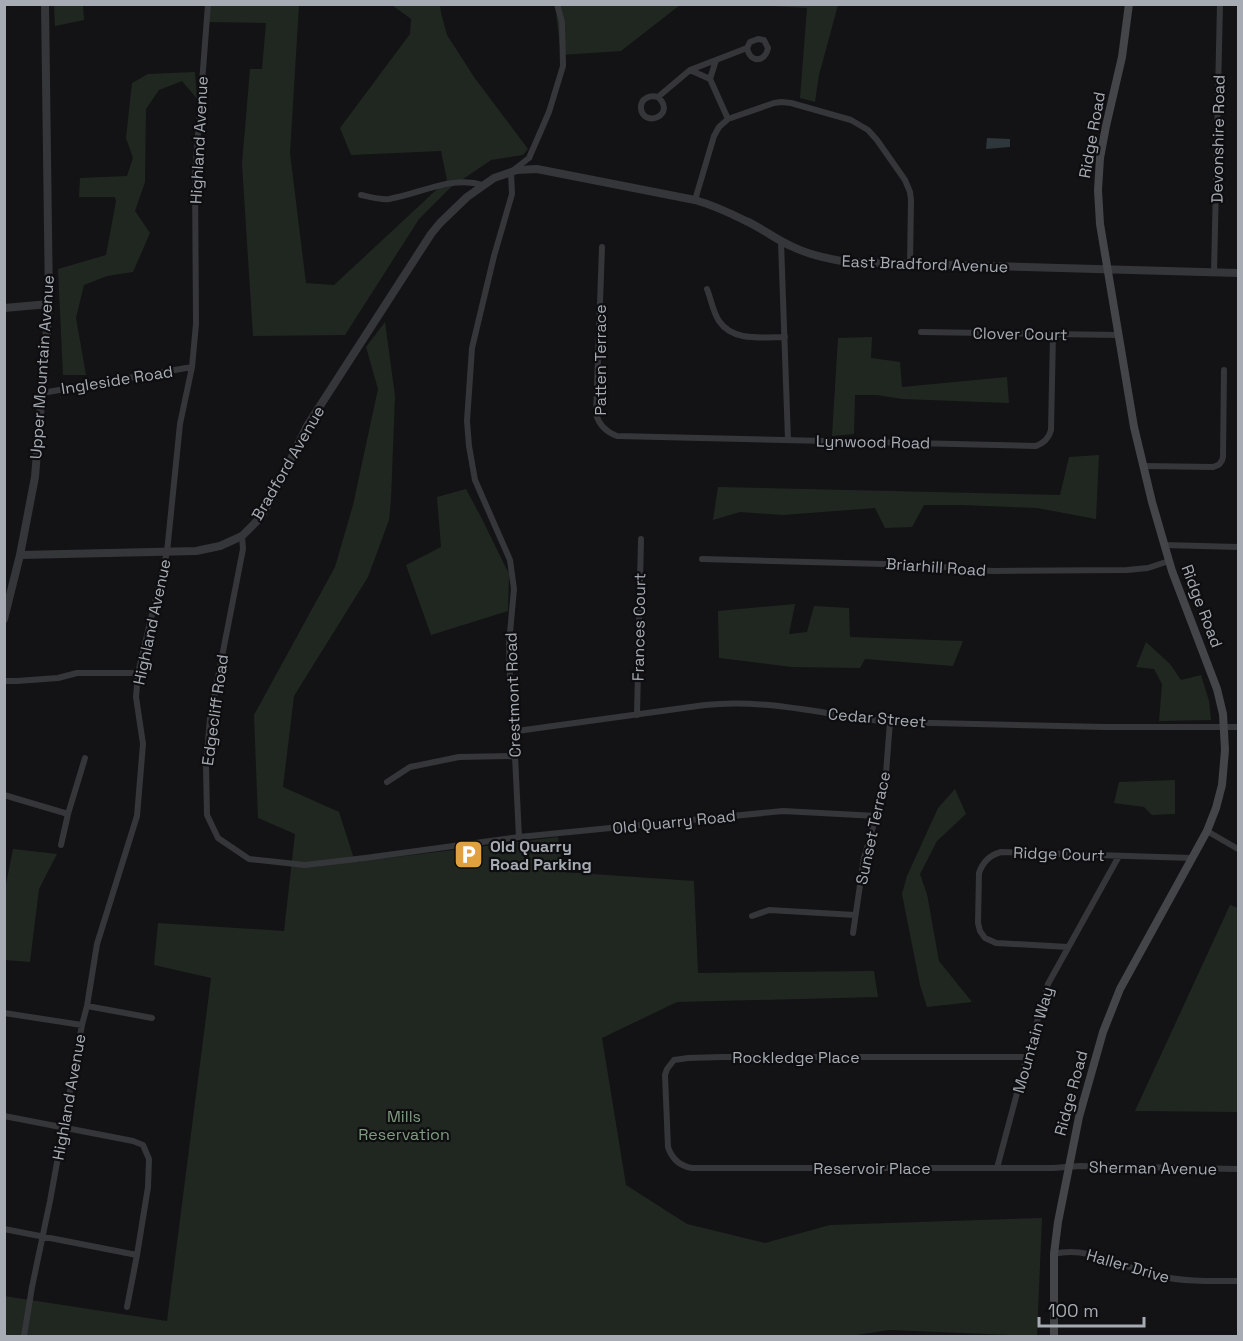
<svg xmlns="http://www.w3.org/2000/svg" width="1243" height="1341" viewBox="0 0 1243 1341" font-family="'Space Grotesk',sans-serif">
<rect width="100%" height="100%" fill="#131315"/>
<!-- green -->
<path fill="#202720" d="M54,5h29l1,15 -29,6z
M207,5h92l-9,148 16,130 28,2 113,-105 -6,-29 -90,4 -11,-27 70,-94 1,-15 -19,-14h48l1,8 6,22 27,42 54,72 -5,6 -32,5 -41,28 -31,31 -74,116 -92,1 -11,-172 8,-95h12l4,-46 -61,-1z
M555,5h125l-59,46 -60,4z
M752,5h86l-19,70 -4,27 -15,-4 7,-90z
M195,72l2,27 -15,-18 -23,9 -13,19 -1,73 -10,29 15,22 -17,39 -26,4 -23,9 -8,33 10,57h-23l-5,-106 48,-14 10,-54 -1,-4h-36l1,-19 47,-2 6,-18 -7,-20 6,-55 16,-9z
M385,322l10,74 -4,104 -2,20 -21,57 -74,119 -11,91 56,25 16,50 203,-25 5,35 131,9 4,92 176,-2 4,26 -201,5 -75,36 24,147 61,39 78,19 65,-18 212,-7 -5,118 -148,-6 -38,6h-846l-1,-40 163,25 44,-343 -57,-13 4,-42 126,8 11,-97 -37,-16 -4,-103 81,-148 18,-62 25,-116 -12,-42z
M872,337l-1,21 29,4 2,25 105,-10 2,26 -107,-4 -25,-4h-22l-1,39 -22,2 6,-98z
M1099,455l-3,64 -59,-11 -76,-3h-37l-12,22 -27,1 -10,-20 -92,7 -43,-3 -27,8 5,-33 342,8 9,-38z
M466,489l15,28 28,57 -1,37 -77,24 -25,-70 35,-18 -4,-50z
M795,604l-6,30 18,-2 7,-26 35,2 1,29 113,4 -10,25 -88,-7 -5,9 -68,-1 -73,-9 -1,-47z
M1146,642l24,22 11,16 20,-5 8,26 2,19 -52,1 3,-37 -8,-15 -18,-2z
M1175,780v34l-23,1 -8,-8 -30,-4 5,-21z
M955,789l11,25 -29,27 -17,33 7,20 12,67 33,41 -45,5 -7,-22 -18,-91 5,-18 31,-68z
M13,849l44,5 -18,35 -9,73 -25,-2v-71z
M1230,905l8,3v204l-103,-1z"/>
<!-- water -->
<path fill="#2e373c" d="M987,138l23,1v8l-24,2z"/>
<g fill="none" stroke-linecap="round" stroke-linejoin="round">
<!-- minor -->
<path stroke="#353639" stroke-width="6" d="M716,60l-6,19 18,40
M690,70l20,9
M658,97c19,18 -14,31 -17,12 -1,-11 9,-14 17,-12l32,-27 57,-22c3,15 18,15 21,0l-4,-8 -6,-1 -8,3 -3,6
M361,195c9,2 20,5 28,4 31,-5 63,-24 94,-14
M695,200l19,-64 5,-9 9,-8 46,-16 7,-1 10,1 60,17 17,10 9,10 28,40 5,12 1,8 -1,65
M781,242l7,198
M602,247l-6,167c3,11 10,18 21,22l419,10c8,-3 13,-8 15,-16l2,-96
M1214,273l6,-269
M707,289c4,10 6,23 12,32 14,21 43,16 66,16
M921,332l198,3
M42,393l150,-26
M1143,466l70,1c5,-1 9,-4 10,-10l1,-87
M242,536l1,13 -33,169 -4,48 1,49 11,23 31,21 56,6 60,-7 154,-21 264,-26 94,5
M1164,545l74,2
M702,559l218,6 72,6 135,-1 21,-2 21,-7
M4,681h13l41,-3 19,-5h61
M637,715l4,-176
M517,731l188,-26c63,-7 124,11 185,17l215,5h133
M387,782l23,-15 49,-10 56,-1
M4,795l64,19
M1207,831l31,18
M519,837l-4,-81 2,-25 -7,-55 -1,-32 5,-55 -4,-29 -35,-80 -6,-34 -2,-25 5,-73 22,-92 18,-62 -1,-22 18,-14 20,-46 14,-46 -1,-44 -5,-18
M61,845l7,-31 17,-56
M752,916l17,-6 86,5
M853,933l11,-75 21,-72 5,-64
M1068,947l-72,-4 -11,-5 -5,-7 -2,-8 1,-50c4,-12 11,-18 22,-21l191,6
M87,1006l65,12
M4,1013l78,12
M1027,1057h-305l-34,1 -14,2 -7,9 -2,6 3,72c4,12 11,19 24,21h361l27,-2 158,3
M4,1116l129,25 10,4 6,14 -1,28 -11,68 -10,52
M997,1168l27,-101 24,-83 71,-128
M4,1229l133,26
M1054,1254c36,-9 70,15 105,22 26,6 53,5 79,5
M24,1336l8,-49 18,-86 32,-176 5,-19 10,-62 40,-128 6,-72 -7,-47 2,-24 29,-121 13,-128 12,-57 4,-43 -1,-149 13,-171"/>
<!-- tertiary -->
<path stroke="#353639" stroke-width="8" d="M4,308l45,-4
M20,555l176,-4 24,-5 22,-10 19,-19 13,-23 33,-68 124,-192 9,-11 27,-26 27,-19 23,-8 20,-1 158,31c18,5 35,13 51,21 16,7 29,18 45,25 18,9 37,13 57,16l390,11
M4,619l16,-64 15,-78 14,-173 -4,-300"/>
<!-- secondary -->
<path stroke="#434549" stroke-width="8" d="M1054,1336v-82l4,-32 21,-105 24,-85 17,-43 87,-158 9,-23 6,-23 3,-35 -2,-36 -6,-25 -45,-118 -20,-69 -18,-75 -34,-203 -2,-34 2,-32 6,-32 16,-69 7,-53"/>
</g>
<!-- icons -->
<defs>
<symbol id="parking-square" viewBox="-11 -11 22 22"><rect x="-9" y="-9" width="18" height="18" rx="4" fill="#e0a040" stroke="#0e0e10"/><path d="M-3.5-5.5H1a3.5 3.5 0 0 1 0 7H-1V5.5H-3.5ZM-1-3.4V-.6H.8a1.4 1.4 0 0 0 0-2.8Z" fill="#fff"/></symbol>
</defs>
<g fill-rule="evenodd">
<use href="#parking-square" x="452" y="838" width="33" height="33"/>
</g>
<g text-anchor="middle" dominant-baseline="central" stroke-width="4.5" stroke-linejoin="round" paint-order="stroke">
<!-- street labels -->
<g font-size="16" fill="#a6abb4" stroke="#0e0e10">
<text transform="translate(1092 135) rotate(-80)">Ridge Road</text>
<text transform="translate(1218 139) rotate(-89)">Devonshire Road</text>
<text transform="translate(199 140) rotate(-87)">Highland Avenue</text>
<text transform="translate(925 264) rotate(2)">East Bradford Avenue</text>
<text transform="translate(1020 334) rotate(1)">Clover Court</text>
<text transform="translate(600 360) rotate(-90)">Patten Terrace</text>
<text transform="translate(42 367) rotate(-86)">Upper Mountain Avenue</text>
<text transform="translate(117 380) rotate(-9)">Ingleside Road</text>
<text transform="translate(873 442) rotate(1)">Lynwood Road</text>
<text transform="translate(288 463) rotate(-60)">Bradford Avenue</text>
<text transform="translate(936 567) rotate(4)">Briarhill Road</text>
<text transform="translate(1202 606) rotate(69)">Ridge Road</text>
<text transform="translate(152 622) rotate(-78)">Highland Avenue</text>
<text transform="translate(639 627) rotate(-89)">Frances Court</text>
<text transform="translate(513 695) rotate(-92)">Crestmont Road</text>
<text transform="translate(215 710) rotate(-82)">Edgecliff Road</text>
<text transform="translate(877 718) rotate(5)">Cedar Street</text>
<text transform="translate(674 822) rotate(-6)">Old Quarry Road</text>
<text transform="translate(873 828) rotate(-78)">Sunset Terrace</text>
<text transform="translate(1059 854) rotate(2)">Ridge Court</text>
<text transform="translate(1033 1040) rotate(-74)">Mountain Way</text>
<text x="796" y="1057">Rockledge Place</text>
<text transform="translate(1071 1093) rotate(-75)">Ridge Road</text>
<text transform="translate(69 1097) rotate(-80)">Highland Avenue</text>
<text x="872" y="1168">Reservoir Place</text>
<text transform="translate(1153 1168) rotate(1)">Sherman Avenue</text>
<text transform="translate(1128 1266) rotate(16)">Haller Drive</text>
</g>
<!-- poi labels -->
<g font-size="16" font-weight="bold" fill="#a6abb4" stroke="#0e0e10" text-anchor="start">
<text x="490" y="846">Old Quarry<tspan x="490" dy="18">Road Parking</tspan></text>
</g>
<!-- park labels -->
<g font-size="16" fill="#7f9d7f" stroke="#0e0e10">
<text x="404" y="1116">Mills<tspan x="404" dy="18">Reservation</tspan></text>
</g>
</g>
<!-- border -->
<rect width="1243" height="1341" fill="none" stroke="#a6abb4" stroke-width="12"/>
<!-- scale -->
<path d="M1039 1317v9h105v-9" fill="none" stroke="#a6abb4" stroke-width="3"/>
<text x="1048" y="1317" font-size="18" fill="#a6abb4" stroke="#0e0e10" stroke-width="4.5" paint-order="stroke">100 m</text>
</svg>
